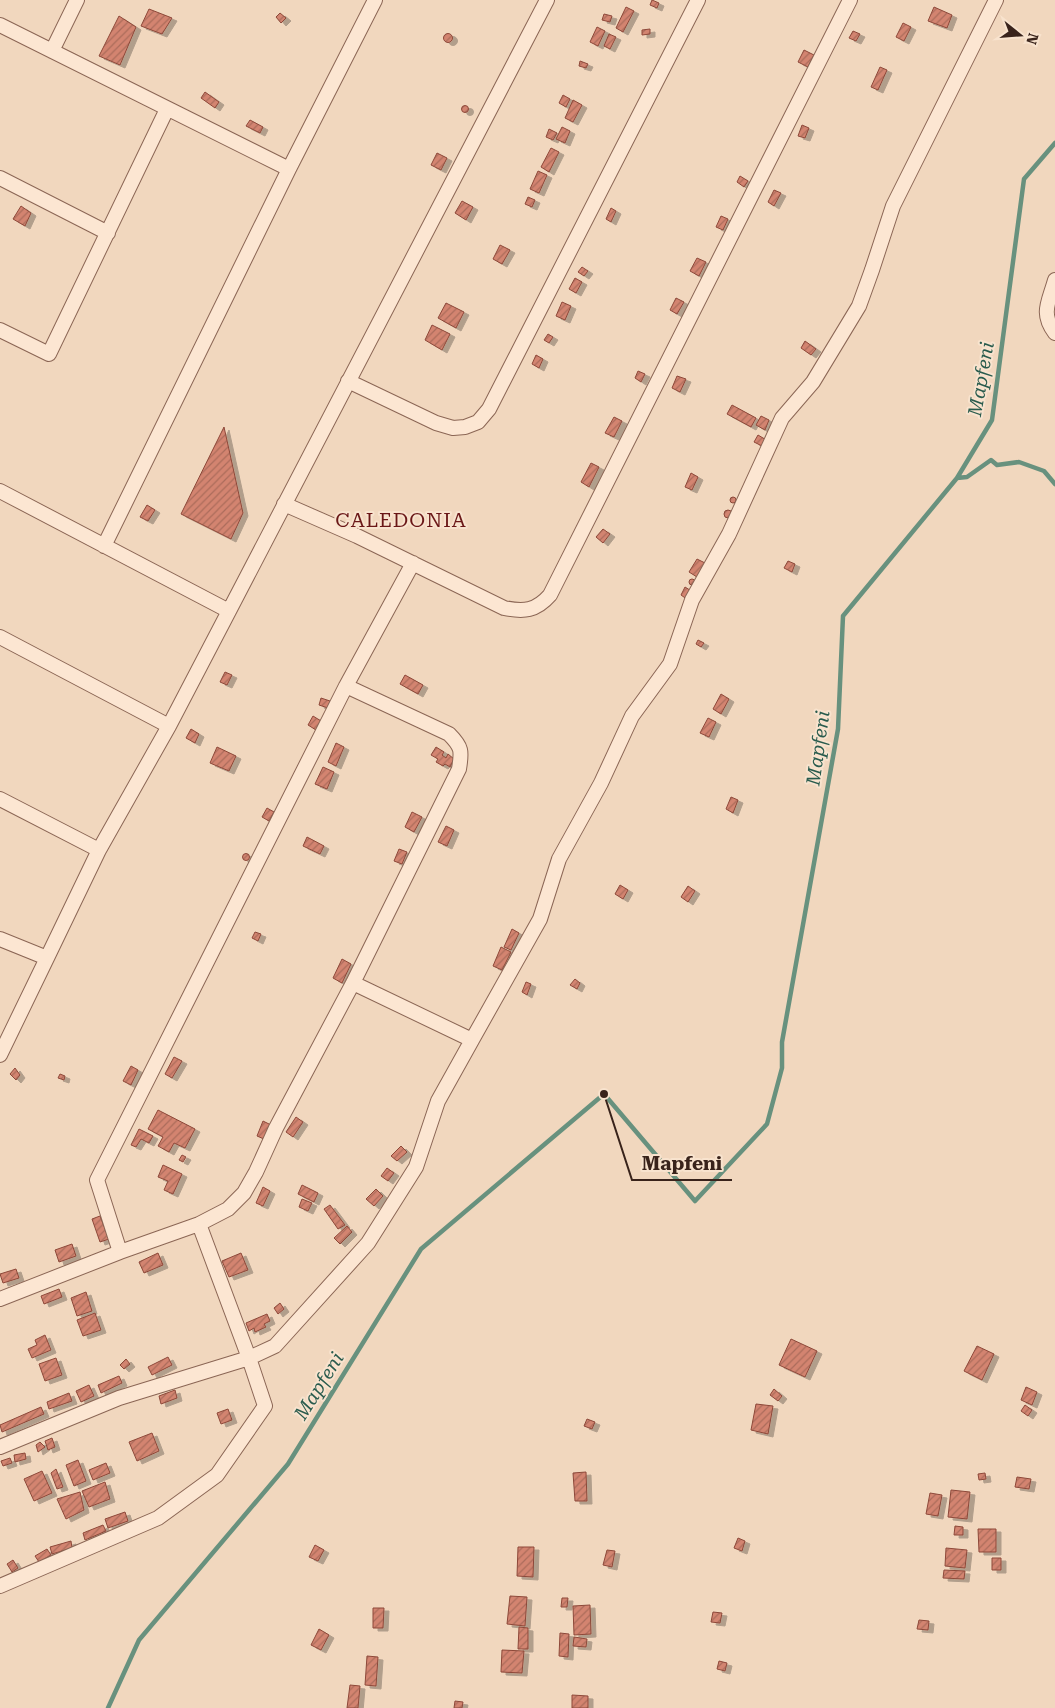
<svg xmlns="http://www.w3.org/2000/svg" width="1055" height="1708" viewBox="0 0 1055 1708" font-family="'Roboto Serif',serif">
<defs>
<pattern id="building-hatch" width="6" height="6" patternUnits="userSpaceOnUse" patternTransform="scale(1.25)"><rect width="6" height="6" fill="#d38470"/><path d="M-1 1l2-2M0 6l6-6M5 7l2-2" fill="none" stroke="#ac6c5b"/></pattern>
<filter id="shadow"><feDropShadow dx="5" dy="3" stdDeviation="0" flood-color="#0004"/></filter>
</defs>
<rect width="100%" height="100%" fill="#f1d7be"/>
<g fill="none" stroke-linecap="round" stroke-linejoin="round">
<!-- stream -->
<path stroke="#68917e" stroke-width="4.5" d="M957,478l10,-1 24,-17 6,5 22,-3 25,9 11,13
M108,1708l31,-68 149,-176 133,-215 183,-155 91,107 72,-77 15,-56v-26l56,-313 5,-113 114,-138 35,-58 32,-241 31,-36"/>
</g>
<!-- building -->
<path fill="url(#building-hatch)" stroke="#8d4839" filter="url(#shadow)" d="M652,0l7,3 -2,5 -7,-3z
M626,7l8,4 -11,21 -7,-4z
M934,7l18,8 -5,13 -19,-7z
M149,9l23,9 -10,16 -21,-8z
M280,13l6,5 -5,5 -5,-6z
M604,14l8,2 -2,6 -8,-2z
M119,16l17,11 -16,38 -21,-9z
M903,23l8,4 -7,14 -8,-4z
M597,27l8,4 -7,15 -8,-4z
M650,29v5l-8,1v-5z
M853,31l7,3 -4,7 -7,-3z
M443.5 38a4.5 4.5 0 1 1 9 0a4.5 4.5 0 1 1-9 0Z
M609,34l7,3 -6,12 -6,-3z
M804,50l10,5 -6,12 -10,-5z
M580,61l8,3 -2,4 -7,-2z
M880,67l7,3 -9,20 -7,-3z
M205,92l14,10 -4,6 -14,-10z
M563,95l7,4 -4,8 -7,-4z
M573,100l9,5 -9,17 -8,-4z
M461.5 109a3.5 3.5 0 1 1 7 0a3.5 3.5 0 1 1-7 0Z
M250,120l13,7 -3,6 -14,-7z
M802,125l7,3 -4,10 -7,-2z
M562,127l8,4 -5,12 -9,-4z
M549,129l8,4 -4,7 -7,-3z
M551,148l8,4 -10,20 -8,-5z
M437,153l10,5 -6,12 -10,-5z
M538,171l9,4 -8,18 -9,-4z
M740,176l8,5 -4,6 -7,-5z
M774,190l7,3 -7,13 -6,-4z
M528,197l7,3 -3,7 -7,-3z
M462,201l11,6 -7,13 -11,-7z
M21,206l10,7 -6,13 -12,-7z
M611,208l5,3 -5,11 -5,-3z
M721,216l7,3 -5,11 -7,-3z
M500,245l10,5 -8,14 -9,-5z
M697,258l9,4 -7,14 -9,-5z
M582,267l6,4 -4,5 -6,-4z
M575,278l7,4 -6,11 -7,-4z
M676,298l8,4 -7,12 -7,-4z
M562,302l9,4 -6,14 -9,-4z
M446,303l18,9 -8,16 -18,-10z
M432,325l18,9 -8,16 -17,-10z
M548,334l5,3 -4,6 -5,-3z
M805,341l11,8 -5,6 -10,-7z
M536,355l7,4 -4,9 -7,-4z
M638,371l7,3 -4,8 -6,-4z
M677,376l9,3 -6,13 -8,-4z
M732,405l24,13 -5,9 -24,-13z
M761,416l8,4 -4,10 -9,-5z
M614,417l8,4 -8,16 -9,-4z
M224,427l19,86 -12,26 -50,-25z
M758,435l10,6 -4,6 -10,-5z
M591,463l8,4 -10,20 -8,-5z
M691,473l7,4 -6,13 -7,-3z
M730 500a3 3 0 1 1 6 0a3 3 0 1 1-6 0Z
M147,505l8,5 -7,11 -8,-4z
M724 514a4 4 0 1 1 8 0a4 4 0 1 1-8 0Z
M603,529l7,5 -7,9 -7,-6z
M697,559l8,4 -8,14 -8,-5z
M788,561l7,3 -3,8 -8,-4z
M689 582a3 3 0 1 1 6 0a3 3 0 1 1-6 0Z
M685,587l8,5 -5,8 -7,-5z
M698,640l6,3 -3,4 -5,-3z
M225,672l7,3 -5,10 -7,-3z
M405,675l18,10 -5,9 -18,-10z
M721,694l8,5 -8,15 -8,-5z
M321,698l9,3 -2,7 -9,-3z
M313,716l8,5 -5,9 -8,-5z
M708,718l8,4 -7,15 -9,-4z
M191,729l8,5 -4,9 -9,-5z
M336,743l8,4 -8,19 -8,-4z
M217,747l19,9 -7,15 -19,-8z
M436,747l8,5 -2,3 4,3 2,-4 6,5 -4,8 -5,-3 -2,2 -7,-4 2,-3 -7,-4z
M323,767l11,5 -7,17 -12,-5z
M731,797l7,3 -5,13 -7,-4z
M267,808l7,4 -5,9 -7,-4z
M412,812l10,5 -8,15 -9,-5z
M446,826l8,4 -7,16 -9,-4z
M307,837l17,9 -4,8 -17,-8z
M399,849l8,3 -5,12 -8,-3z
M242.5 857a3.5 3.5 0 1 1 7 0a3.5 3.5 0 1 1-7 0Z
M620,885l8,5 -5,9 -8,-5z
M688,886l7,5 -7,11 -7,-5z
M512,929l7,4 -8,17 -7,-3z
M255,932l6,2 -3,7 -6,-3z
M501,947l10,5 -9,18 -9,-4z
M342,959l9,5 -9,19 -9,-5z
M575,979l5,4 -3,6 -7,-4z
M526,982l5,2 -4,11 -5,-3z
M174,1057l8,4 -10,17 -7,-4z
M131,1066l7,4 -7,15 -8,-4z
M15,1068l5,7 -4,5 -6,-6z
M60,1074l5,2 -1,4 -6,-2z
M158,1110l37,19 -10,19 -11,-5 -5,9 -11,-6 5,-9 -15,-8z
M296,1117l7,5 -10,15 -7,-5z
M263,1121l8,4 -7,14 -7,-3z
M139,1129l14,7 -4,7 -8,-4 -5,8 -5,-2z
M401,1146l6,6 -10,9 -6,-5z
M182,1155l4,2 -3,5 -4,-2z
M163,1165l19,9 -9,20 -9,-4 4,-9 -10,-4z
M387,1168l7,5 -6,8 -7,-5z
M302,1185l16,8 -4,9 -16,-8z
M263,1187l7,4 -7,15 -7,-3z
M376,1189l7,7 -9,10 -8,-7z
M302,1199l10,4 -4,8 -9,-4z
M330,1205l15,20 -7,4 -14,-20z
M100,1216l9,23 -9,3 -8,-23z
M347,1226l5,6 -12,12 -6,-6z
M72,1244l4,12 -17,6 -4,-12z
M158,1253l5,12 -19,8 -5,-11z
M241,1253l7,17 -19,7 -7,-16z
M16,1269l3,9 -16,5 -3,-9z
M59,1289l3,8 -18,7 -3,-8z
M86,1292l6,19 -15,5 -6,-18z
M280,1303l4,6 -6,5 -4,-6z
M95,1313l6,17 -18,6 -6,-16z
M267,1314l3,7 -6,3 2,3 -11,5 -1,-4 -5,3 -3,-8z
M45,1335l6,15 -19,8 -4,-9 9,-4 -2,-5z
M791,1339l26,12 -12,26 -26,-12z
M977,1346l17,8 -12,26 -18,-9z
M168,1357l4,8 -20,10 -4,-8z
M56,1358l6,17 -17,6 -6,-17z
M126,1359l4,5 -6,5 -4,-4z
M119,1376l3,7 -21,10 -3,-8z
M89,1385l5,11 -13,6 -5,-11z
M1026,1387l11,5 -5,13 -11,-5z
M774,1389l8,7 -4,5 -8,-6z
M175,1390l2,8 -16,6 -2,-8z
M69,1393l3,8 -23,8 -2,-7z
M756,1404l17,2 -5,28 -17,-4z
M1025,1405l7,5 -4,6 -7,-5z
M41,1407l3,7 -42,18 -2,-7z
M228,1409l4,11 -11,4 -4,-11z
M587,1419l8,3 -3,7 -8,-3z
M152,1433l7,18 -22,10 -8,-19z
M52,1438l3,9 -7,3 -3,-9z
M40,1442l5,5 -7,5 -2,-7z
M25,1453l1,6 -11,3 -1,-7z
M10,1458l2,5 -9,3 -2,-5z
M78,1460l8,21 -12,5 -8,-21z
M106,1463l4,10 -17,7 -4,-10z
M56,1469l7,18 -6,2 -6,-16z
M42,1471l10,22 -18,8 -10,-22z
M586,1472l1,29h-12l-2,-28z
M985,1473l1,6 -7,1 -1,-6z
M1017,1477l14,2 -2,10 -14,-2z
M105,1482l5,17 -21,8 -7,-16z
M951,1490l19,2 -3,27 -19,-2z
M80,1492l4,18 -18,9 -9,-20z
M930,1493l12,2 -4,21 -12,-2z
M125,1512l3,9 -20,7 -3,-9z
M103,1525l3,6 -21,9 -2,-7z
M955,1526l8,1v8h-9z
M978,1529h18v23h-17z
M738,1538l7,3 -3,10 -8,-3z
M71,1541l1,7 -20,6 -2,-7z
M315,1545l9,5 -6,11 -9,-4z
M518,1547h16l-1,30 -16,-1z
M946,1548l21,2 -2,18 -20,-2z
M47,1549l4,6 -12,7 -4,-6z
M607,1550l8,1 -3,16 -9,-2z
M992,1558h9v12h-9z
M13,1560l5,8 -6,4 -5,-8z
M944,1570l21,1 -1,8 -21,-1z
M510,1596l17,1 -2,29 -18,-2z
M562,1598h6l-1,9h-6z
M590,1605l1,29 -17,1 -1,-29z
M373,1608h11l-1,20h-10z
M713,1612l9,1 -2,10 -9,-1z
M919,1620l10,1 -1,9 -11,-1z
M519,1627l9,1v21h-10z
M319,1629l10,6 -8,15 -10,-5z
M560,1633l9,1 -1,23 -9,-1z
M574,1637l13,2 -1,8 -13,-1z
M502,1650l22,1 -2,22 -21,-1z
M367,1656l11,1 -2,29 -11,-1z
M719,1661l8,2 -2,8 -8,-2z
M350,1685l10,1 -2,22h-11z
M572,1695l16,1v12h-16z
M455,1701l8,1 -1,6h-8z"/>
<g fill="none" stroke-linecap="round" stroke-linejoin="round">
<defs>
<path id="street" d="M0,25l289,144
M52,51l25,-51
M0,178l108,55
M1055,280c-6,22 -15,33 0,53
M0,330l49,24 118,-245
M348,381l88,42 17,5 12,-1 13,-5 11,-13 209,-409
M0,491l229,120 318,-611
M284,504l73,32 147,72c20,4 32,3 46,-13l300,-595
M104,546l185,-377 86,-169
M0,637l169,89
M0,799l99,51
M0,939l47,19 52,-108 70,-124 60,-115
M472,1040l68,-121 19,-60 42,-76 31,-67 38,-52 22,-64 37,-66 53,-116 31,-36 46,-76 13,-36 21,-64 103,-206
M0,1055l47,-97
M120,1252l-23,-72 249,-494 67,-123
M0,1299l120,-47 79,-28 29,-15 16,-16 12,-21 20,-44 77,-145 106,-214c3,-18 3,-22 -10,-35l-103,-48
M0,1447l119,-49 130,-40 -50,-134
M0,1586l158,-68 59,-43 48,-69 -16,-48 26,-12 93,-103 48,-76 22,-66 34,-61 -119,-57"/>
</defs>
<!-- street casing -->
<use href="#street" stroke="#8b6655" stroke-width="16"/>
<!-- street -->
<use href="#street" stroke="#fce6d2" stroke-width="14"/>
</g>
<g text-anchor="middle" dominant-baseline="central" stroke-width="4" stroke-linejoin="round" paint-order="stroke">
<!-- water labels -->
<g font-size="19" font-style="italic" fill="#295b4d" stroke="#f8e3ce">
<text transform="translate(981 379) rotate(-80)">Mapfeni</text>
<text transform="translate(818 748) rotate(-82)">Mapfeni</text>
<text transform="translate(319 1386) rotate(-58)">Mapfeni</text>
</g>
<!-- quarter labels -->
<g font-size="20" letter-spacing="1" fill="#6a1717" stroke="#f8e3ce">
<text x="401" y="520">CALEDONIA</text>
</g>
</g>
<!-- callouts -->
<path fill="none" stroke="#39231b" stroke-width="2" d="M604 1094L632 1180H732"/>
<circle fill="#39231b" stroke="#f8e3ce" stroke-width="2" cx="604" cy="1094" r="5"/>
<g font-size="19" text-anchor="middle" font-weight="bold" fill="#39231b" stroke="#f8e3ce" stroke-width="4" stroke-linejoin="round" paint-order="stroke">
<text x="682" y="1170">Mapfeni</text>
</g>
<!-- north arrow -->
<g transform="translate(1020 35) rotate(107)" stroke="#f8e3ce" stroke-width="4" paint-order="stroke">
<path d="M0-4L9 19L0 12L-9 19Z" fill="#39231b"/>
<text y="-8" font-size="14" font-weight="bold" text-anchor="middle" fill="#39231b">N</text>
</g>
</svg>
